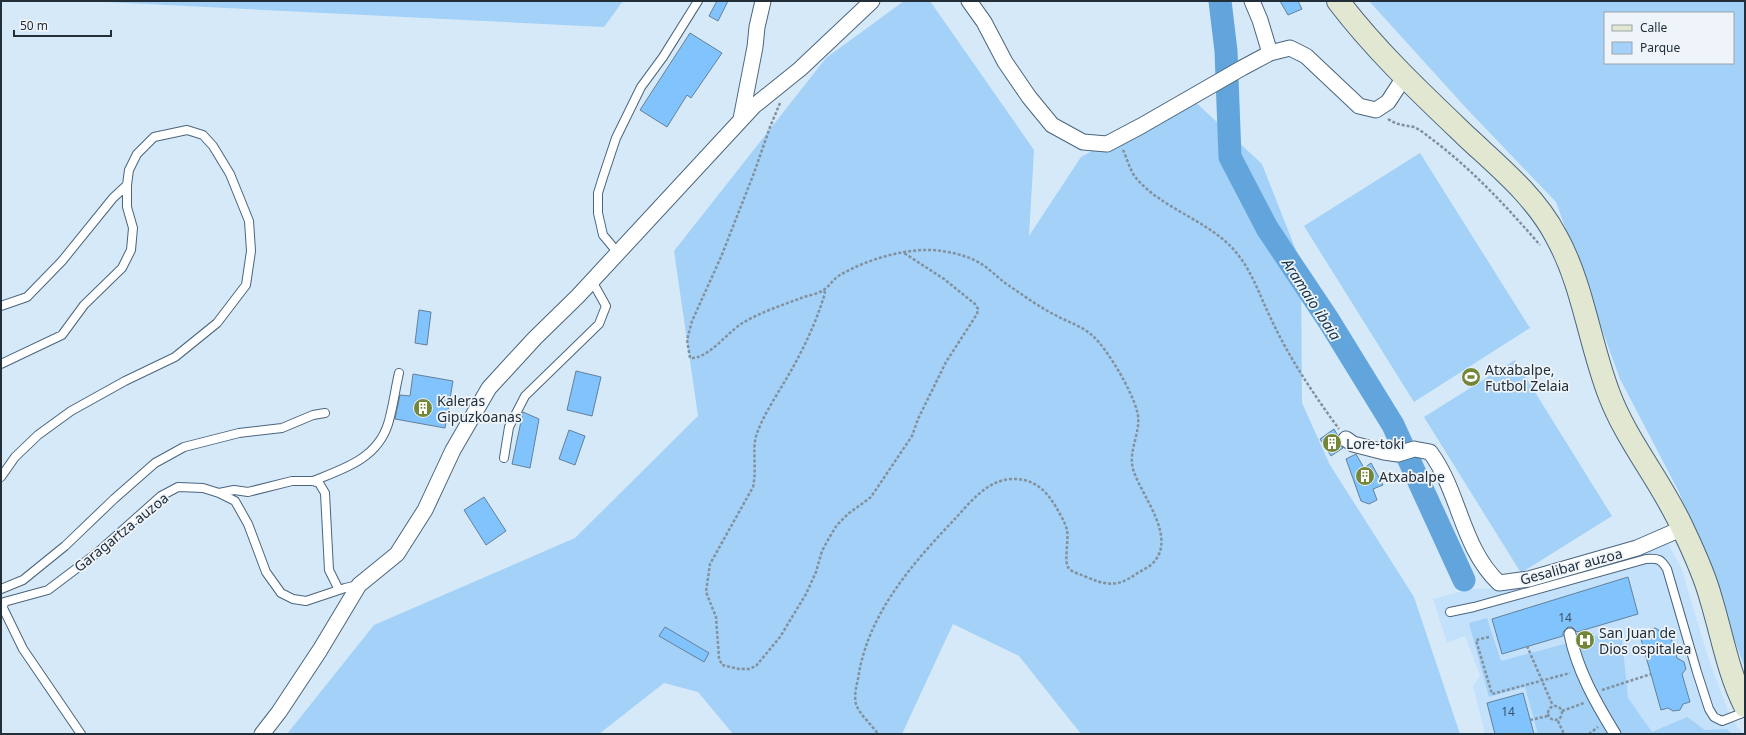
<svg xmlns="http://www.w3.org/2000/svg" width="1746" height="735" viewBox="0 0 1746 735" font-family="'Noto Sans',sans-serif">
<rect width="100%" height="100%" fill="#d6e9f9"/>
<!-- built -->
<path fill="#c4e1fc" d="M1667,542l14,25 27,90 20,53 7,14 9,10h-259l-12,-48 7,-10 -15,-40 -18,7 -14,-44 36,-10 42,-1z"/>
<!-- green -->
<path fill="#a4d1f7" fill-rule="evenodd" d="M86,1h537l-19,26z
M904,1h26l104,149 -5,86 52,-79 109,-60 72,67 39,99 1,140 28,62 84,132 46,137h-379l-62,-78 -66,-32 -51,110h-169l-35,-42 -34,-9 -65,51h-312l87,-109 201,-87 123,-122 -24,-165 152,-193z
M1369,1h376v667l-66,-176 -59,-113 -64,-177 -89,-93zM1605,13h128v50h-128z
M1420,153l110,175 -116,74 -110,-176z
M1515,360l97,156 -91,57 -97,-156z
M1487,618l14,43 120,-32 7,69 24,34 35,-15 18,13 22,-1 5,5h-194l-13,-47 -36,10 -20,-74z"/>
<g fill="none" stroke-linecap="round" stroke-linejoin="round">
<!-- river -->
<path stroke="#62a5dc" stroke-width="23" d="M1220,1l6,50 4,106 37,71 62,93 64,104 71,155"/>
</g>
<!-- building -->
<path fill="#81c4fd" stroke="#648099" d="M717,1h11l-10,20 -9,-5z
M1280,1h18l4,8 -14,6z
M690,33l32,20 -31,45 -4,-3 -20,32 -27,-17z
M419,310l12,2 -4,33 -12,-2z
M576,371l25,6 -9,39 -25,-6z
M413,374l40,7 -8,47 -50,-9 5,-24 10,1z
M523,412l16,7 -9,49 -18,-4z
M1334,429l4,7v7l5,5 -12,8 -11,-17z
M569,430l16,6 -10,29 -16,-6z
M1356,454l8,14 7,-5 12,22 -10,4 4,11 -8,4 -8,-3 -15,-42z
M484,497l22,34 -20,14 -22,-35z
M1628,577l10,37 -61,18 -5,-5h-4l-5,5v4l-61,18 -10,-35z
M665,627l44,26 -5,9 -45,-26z
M1655,628l7,4 7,-1 8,27 7,4 2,7 -4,5 8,28 -7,2 -3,6 -7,1 -5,-3 -7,2 -20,-71 6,-2 1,-7z
M1523,693l11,41h-39l-8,-31z"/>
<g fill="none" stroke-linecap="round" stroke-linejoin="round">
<defs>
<path id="service" d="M618,253l-15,-18 -5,-22v-20l5,-16 13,-39 25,-51 22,-30 35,-56
M1,306l26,-9 35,-36 51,-63 14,-13
M1,364l61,-29 22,-30 38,-37 9,-18 2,-22 -6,-21v-22l2,-15 8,-16 17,-17 33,-7 16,5 10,11 17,28 19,47 2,30 -5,34 -29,38 -42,34 -50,24 -54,30 -33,24 -23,22 -14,20
M504,458l5,-31 16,-31 74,-72 7,-18 -14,-25
M313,481c30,-12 64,-22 75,-57 5,-16 7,-34 11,-51
M219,493l15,-3 14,2 44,-11h21l6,2 6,10 4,77 10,20
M1,589l22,-9 42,-34 49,-47 41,-36 29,-16 55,-14 43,-5 31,-13 12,-2
M1450,612l24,-5 172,-48c12,-1 15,0 21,10l30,103 12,37 5,8 8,4 23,-9
M81,734l-58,-85 -20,-41 1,-6 44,-12 49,-37 64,-57 17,-9 25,1 16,5 16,8 13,23 18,48 15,21 12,6 13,2 39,-13 13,-3"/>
<path id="pedestrian" d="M1570,634c7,36 26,69 45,100"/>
<path id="minor" d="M969,1l15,21 21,40 24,35 23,28 31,17 24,2 34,-18 101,-58 28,-15 20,-5 16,8 53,50 17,4 12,-8 17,-26
M1252,1l8,19 10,33
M741,119l14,-72 2,-20 6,-26
M1346,439l7,5 31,8 14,2 16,-5 16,3c30,40 31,95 69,131l30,-4 108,-31 46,-20
M262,734l17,-22 41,-62 39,-65 38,-31 28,-44 28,-60 36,-62 46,-50 43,-42 176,-190 46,-37 72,-68"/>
<path id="secondary" d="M1338,1c38,50 84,93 129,136 32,30 68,59 89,99 27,48 33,106 53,158 18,48 53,88 74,135 10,21 22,47 28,70 11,36 17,73 34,107"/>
</defs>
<!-- service casing -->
<use href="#service" stroke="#4a657d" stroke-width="10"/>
<!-- pedestrian casing -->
<use href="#pedestrian" stroke="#4a657d" stroke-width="13"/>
<!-- minor casing -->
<use href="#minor" stroke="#4a657d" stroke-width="17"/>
<!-- secondary casing -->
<use href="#secondary" stroke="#4a657d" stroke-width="24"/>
<!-- path -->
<path stroke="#81919e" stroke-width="2.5" stroke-dasharray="3 2" stroke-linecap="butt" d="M780,103l-10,24 -16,46 -33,84 -29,64 -5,19 3,18c17,2 37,-25 51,-34 19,-12 42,-19 63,-27 6,-2 13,-3 18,-6 7,-4 11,-12 18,-16 27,-16 71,-29 102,-24 14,2 29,6 41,14 9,6 16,14 25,20 15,10 31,22 47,30 13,7 27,11 38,21 15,14 39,55 44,75 6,20 -11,41 -3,61 9,26 44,67 18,92 -5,4 -11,7 -16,10 -19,14 -31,11 -52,2 -5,-2 -13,-4 -16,-9 -4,-7 1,-28 -1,-37 -2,-8 -7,-16 -11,-23 -10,-17 -23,-29 -44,-28 -26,1 -43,25 -59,42 -43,45 -86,95 -95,158 -2,8 -4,17 -2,25 3,10 16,21 22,30
M1388,119c9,6 15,6 26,8 5,2 11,7 15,10 42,31 77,69 111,108
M1123,150c4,8 7,21 13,28 26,31 72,42 99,73 18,21 25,46 37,70 18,38 42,74 67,108
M824,291l1,2c-9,30 -22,57 -37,83 -11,19 -25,39 -32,60 -4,15 1,33 -3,51l-43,77 -4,28 10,25 3,41 3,7 17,4h10l7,-3 24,-29 26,-43 10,-22 6,-21 7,-13 8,-13 11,-11 23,-17 41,-61 6,-17 28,-57 31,-48 1,-5 -3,-5 -31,-25 -40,-26
M1489,637l-13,3 16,54 78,-21
M1527,646l26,60
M1602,690l49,-16
M1548 713a7 7 0 1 1 14 0a7 7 0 1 1-14 0Z
M1562,711l22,-8
M1530,720l18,-4
M1558,721l6,13
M1589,734l9,-7"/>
<!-- service -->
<use href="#service" stroke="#fff" stroke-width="8"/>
<!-- pedestrian -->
<use href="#pedestrian" stroke="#fff" stroke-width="11"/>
<!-- minor -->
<use href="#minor" stroke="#fff" stroke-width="15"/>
<!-- secondary -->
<use href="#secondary" stroke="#e1e7d0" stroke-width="22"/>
</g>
<!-- icons -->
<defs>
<symbol id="stadium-disc" viewBox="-11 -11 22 22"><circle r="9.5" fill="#748738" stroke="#eef4fa"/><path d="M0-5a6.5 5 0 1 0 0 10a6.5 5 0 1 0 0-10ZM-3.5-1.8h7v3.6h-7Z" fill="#fff"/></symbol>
<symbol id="building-disc" viewBox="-11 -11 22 22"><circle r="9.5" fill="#748738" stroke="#eef4fa"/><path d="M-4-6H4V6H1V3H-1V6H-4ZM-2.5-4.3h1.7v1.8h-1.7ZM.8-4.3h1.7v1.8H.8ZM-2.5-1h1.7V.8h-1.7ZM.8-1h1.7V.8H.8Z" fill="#fff"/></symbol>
<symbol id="hospital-disc" viewBox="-11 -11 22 22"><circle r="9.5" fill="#748738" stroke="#eef4fa"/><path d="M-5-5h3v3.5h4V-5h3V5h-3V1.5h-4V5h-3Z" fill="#fff"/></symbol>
</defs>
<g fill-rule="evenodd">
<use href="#stadium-disc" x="1460" y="366" width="22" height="22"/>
<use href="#building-disc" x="412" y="397" width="22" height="22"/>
<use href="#building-disc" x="1321" y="432" width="22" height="22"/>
<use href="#building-disc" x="1354" y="465" width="22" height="22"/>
<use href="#hospital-disc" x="1574" y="629" width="22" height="22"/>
</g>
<g text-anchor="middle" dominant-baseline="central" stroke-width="3.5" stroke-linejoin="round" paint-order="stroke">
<!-- number labels -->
<g font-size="12" fill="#3a5469">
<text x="1565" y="617">14</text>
<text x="1508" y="711">14</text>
</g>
<!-- poi labels -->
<g font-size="14" fill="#222e38" stroke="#eef4fa" text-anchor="start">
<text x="1485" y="369">Atxabalpe,<tspan x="1485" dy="16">Futbol Zelaia</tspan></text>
<text x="437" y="400">Kaleras<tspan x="437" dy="16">Gipuzkoanas</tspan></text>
<text x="1346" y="443">Lore-toki</text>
<text x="1379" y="476">Atxabalpe</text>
<text x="1599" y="632">San Juan de<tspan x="1599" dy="16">Dios ospitalea</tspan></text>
</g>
<!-- street labels -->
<g font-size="14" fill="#222e38" stroke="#eef4fa">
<text transform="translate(121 532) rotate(-39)">Garagartza auzoa</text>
<text transform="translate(1571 566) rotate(-15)">Gesalibar auzoa</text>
</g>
<!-- water labels -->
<g font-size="15" font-style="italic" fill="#133047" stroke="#eef4fa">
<text transform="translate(1312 299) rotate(57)">Aramaio ibaia</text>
</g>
</g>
<!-- border -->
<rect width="1746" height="735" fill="none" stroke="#222e38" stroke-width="4"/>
<!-- legend -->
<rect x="1604" y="12" width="130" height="52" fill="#eef4fa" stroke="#9ca5ac"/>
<rect x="1612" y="25" width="20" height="6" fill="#e1e7d0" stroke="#9ca5ac"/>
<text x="1640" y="32" font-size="12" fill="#222e38">Calle</text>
<rect x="1612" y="42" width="20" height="12" fill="#a4d1f7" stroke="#9ca5ac"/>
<text x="1640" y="52" font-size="12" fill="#222e38">Parque</text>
<!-- scale -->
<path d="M14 30v6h97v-6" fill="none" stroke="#222e38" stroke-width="2"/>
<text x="20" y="30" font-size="12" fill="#222e38" stroke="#eef4fa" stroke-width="3" paint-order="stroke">50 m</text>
</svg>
